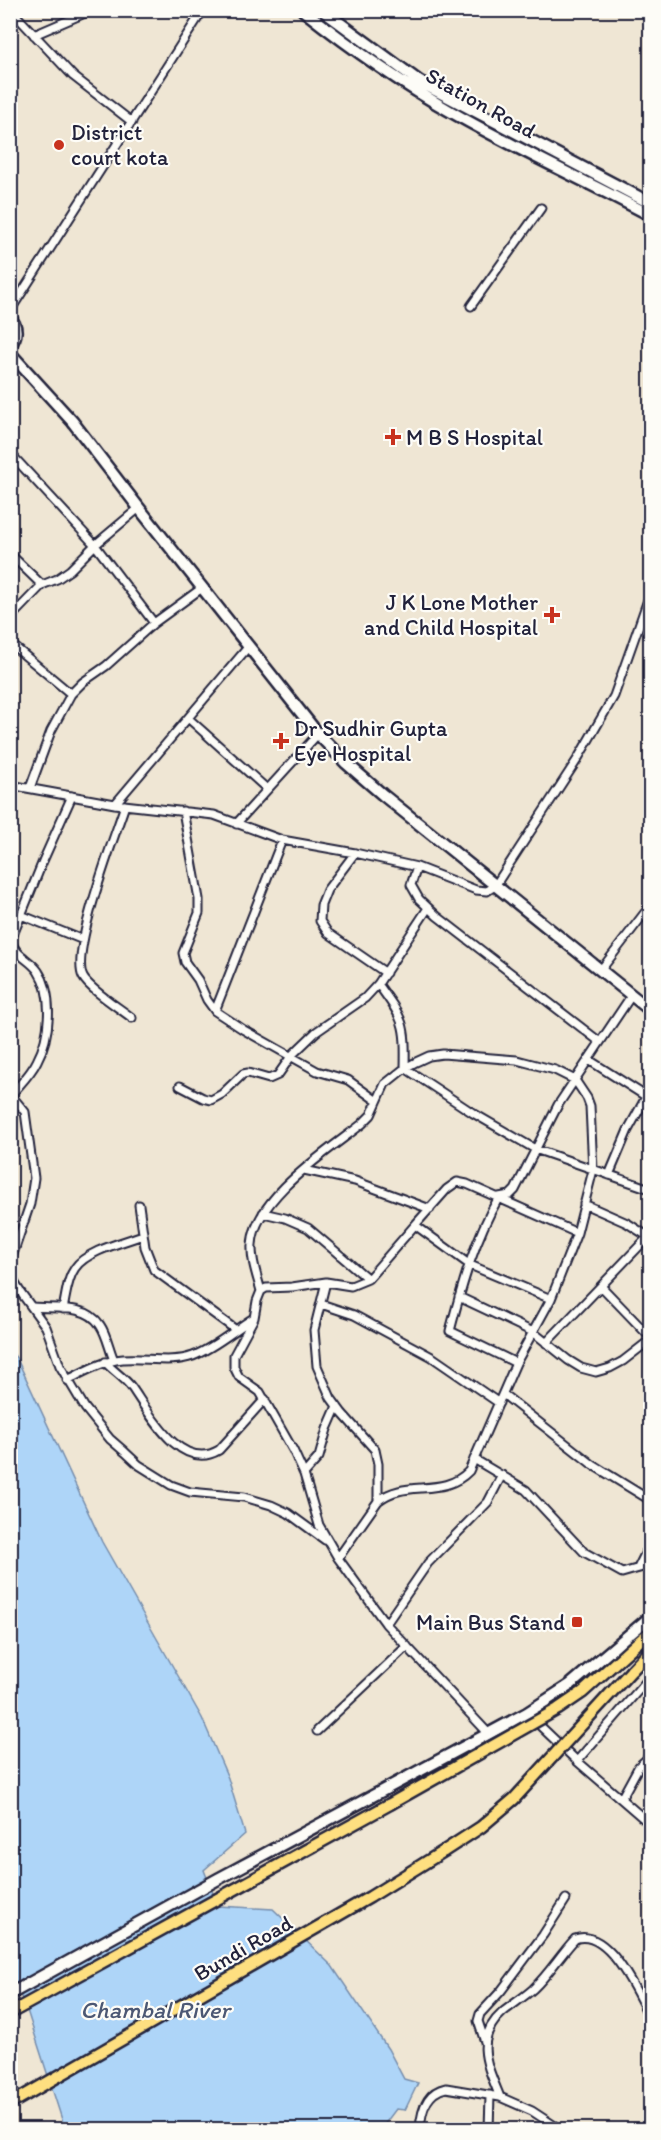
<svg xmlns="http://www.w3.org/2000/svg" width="661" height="2140" viewBox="0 0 661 2140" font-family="Itim,sans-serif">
<rect width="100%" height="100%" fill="#efe6d4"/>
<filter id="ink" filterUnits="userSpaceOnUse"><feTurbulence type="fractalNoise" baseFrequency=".0167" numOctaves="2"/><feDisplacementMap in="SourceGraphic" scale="12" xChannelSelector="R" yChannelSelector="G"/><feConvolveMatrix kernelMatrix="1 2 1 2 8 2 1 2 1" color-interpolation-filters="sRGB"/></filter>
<g filter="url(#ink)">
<!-- water -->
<path fill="#aed5f8" stroke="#768dac" stroke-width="1.5" d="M10,1350l7,9 85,183 100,176 26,60 17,56 -41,36 14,36 55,3 59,57 56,83 16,30 14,4 -13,27 -9,-1 -15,20h-316l-40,-125 -14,-25z"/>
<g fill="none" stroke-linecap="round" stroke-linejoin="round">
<defs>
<path id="street" d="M11,10l62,66 59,46
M34,35l58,-25
M471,306l70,-98
M10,311l193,-301
M10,453l85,92 59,78
M10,554l32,31
M10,618l32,-33 15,-6 13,-9 25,-25 44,-37
M10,643l61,51
M188,718l79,71
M10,785l105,19 99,11 68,25 73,13 62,14 59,23 11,1 8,-5 82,-126 37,-64 36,-102
M30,788l21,-57 20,-37 12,-12 23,-16 48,-43 48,-35
M115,804l134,-158
M125,805c-10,31 -55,147 -42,172 6,12 38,32 49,41
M183,811l16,88v14l-16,40 2,9 13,18 9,20 8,11 29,19 73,41 31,9 29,21
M236,824l82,-90
M355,853l-28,37 -6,15 -1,16 8,12 58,40
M417,867l-6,18 8,14 18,17 163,126
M21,915l62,25
M600,971l50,-65
M378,984c26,36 28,39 27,84l68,45 62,36 115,40
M642,1003l8,-10
M215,1011l67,-171
M589,1060l58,37
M180,1086l23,12 8,2 11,-6 21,-20 5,-1 21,6 9,-4 14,-20 24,-23 49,-34 13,-14 50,-76
M10,1094l15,18 9,66 -4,26 -19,56v17l8,13 27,37 14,39 25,42 25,31 15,13 14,13 32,20 19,7 54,5 27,8 17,8 37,27
M11,1095c9,-11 20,-21 26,-34 13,-24 17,-66 1,-90 -8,-12 -23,-15 -27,-31l32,-79 29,-65
M304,1170l51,11 75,28
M609,1175l19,-45 22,-40
M584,1204l43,19 22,14
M139,1205l6,42 9,23 82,60
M263,1213l22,5 23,10 60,51
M415,1225l32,-36 10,-7 10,2 110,49
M326,1282l-12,48 3,36 14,32 11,15 33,37 3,14v37
M601,1286l49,51
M261,1291c-4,-15 -10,-31 -9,-46 2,-47 76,-94 110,-121l9,-9 14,-31 20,-16 11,-6 13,-6 14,-2 74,6 38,10 20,10 12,18 3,8 3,64 -16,63 -26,66 -35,64 -47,108c-27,28 -63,7 -91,30l-40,57
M459,1297l74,35 35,28 13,8 15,4 14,-4 13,-7 27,-21
M321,1304l33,11 78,42 67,46
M33,1307c21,2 54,-3 67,18 7,10 9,24 14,35
M63,1309c3,-13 4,-30 12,-41 11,-17 49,-26 68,-33
M546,1343l104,-108
M105,1362c8,9 20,16 27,26 18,26 49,85 87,62l46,-51
M516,1363l-66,-32c12,-46 25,-93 49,-134l11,-2 5,-5 43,-85 73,-109
M67,1380c19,-9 35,-19 56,-21 22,-2 48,5 70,-3 21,-8 40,-25 59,-37
M503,1394l90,71 57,35
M474,1459l52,31 58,62 38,21 28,-8
M304,1474l15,-17 8,-28 10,-23
M638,1568l12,-24
M386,1624l42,-61 60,-61 14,-27
M534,1720l43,41 73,63
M317,1731l90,-85
M489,1734l-103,-110 -48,-66 -19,-33 -15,-51 -11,-24 -33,-58 -21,-15 -5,-10v-12l20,-37 3,-17 4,-10 5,-3 26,-1 34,-5 25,4 17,-7 47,-54 55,40 81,34
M577,1761l73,-84
M621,1799l18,-33 11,-10
M485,2042l-7,-21 2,-7 21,-23 42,-56 23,-36
M500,2097c-13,-32 -27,-58 3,-85 10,-8 21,-15 30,-23 16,-15 27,-34 42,-50 34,-12 63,56 75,79
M420,2130c1,-19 6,-38 26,-42l54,9 32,14 29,19
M489,2130l1,-35"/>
<path id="secondary" d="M303,10c48,38 99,74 152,104 63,36 131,67 195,101
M322,10l98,72 230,121
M10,318c8,8 7,19 0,27
M10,353l62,68 67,87 179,226 28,29 37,32 267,215
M10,1994l208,-115 309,-166 43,-28 80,-68"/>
<path id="primary" d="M637,1643l13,-11
M631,1671l19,-20
M10,2013l380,-209
M10,2104l360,-207 74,-46"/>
</defs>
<!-- street casing -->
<use href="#street" stroke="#22223b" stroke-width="11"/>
<!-- secondary casing -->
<use href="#secondary" stroke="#22223b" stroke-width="15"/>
<!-- primary casing -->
<use href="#primary" stroke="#22223b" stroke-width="15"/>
<!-- street -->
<use href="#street" stroke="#fdfcf7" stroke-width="7"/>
<!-- secondary -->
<use href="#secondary" stroke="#fdfcf7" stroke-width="10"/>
<!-- primary -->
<use href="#primary" stroke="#fedf80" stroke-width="10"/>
<defs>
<path id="primary-bridge" d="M390,1804l168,-95 25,-17 54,-49
M444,1851l37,-24 33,-28 117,-128"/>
</defs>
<!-- primary-bridge casing -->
<use href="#primary-bridge" stroke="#22223b" stroke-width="15" stroke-linecap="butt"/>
<!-- primary-bridge -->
<use href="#primary-bridge" stroke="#fedf80" stroke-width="10"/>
</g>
</g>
<!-- markers -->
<g fill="#c8321e" stroke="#fdfcf7" stroke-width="2">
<circle cx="59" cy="145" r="6"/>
<path d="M390 428h6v6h6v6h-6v6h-6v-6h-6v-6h6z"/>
<path d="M549 606h6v6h6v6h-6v6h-6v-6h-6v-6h6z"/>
<path d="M278 732h6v6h6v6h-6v6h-6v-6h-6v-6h6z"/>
<rect x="571" y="1616" width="12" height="12" rx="3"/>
</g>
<g text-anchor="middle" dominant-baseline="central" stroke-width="4.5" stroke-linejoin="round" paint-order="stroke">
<!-- street labels -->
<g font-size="22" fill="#22223b" stroke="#fdfcf7">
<text transform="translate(481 103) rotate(29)">Station Road</text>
<text transform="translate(243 1948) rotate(-30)">Bundi Road</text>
</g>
<!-- poi labels -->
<g font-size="22" fill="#22223b" stroke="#fdfcf7" text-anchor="start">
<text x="71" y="132">District<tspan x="71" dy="25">court kota</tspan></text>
<text x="406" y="437">M B S Hospital</text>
<text x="538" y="602" text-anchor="end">J K Lone Mother<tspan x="538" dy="25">and Child Hospital</tspan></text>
<text x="294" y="728">Dr Sudhir Gupta<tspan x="294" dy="25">Eye Hospital</tspan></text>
<text x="565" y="1622" text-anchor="end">Main Bus Stand</text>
</g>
<!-- water labels -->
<g font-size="24" font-style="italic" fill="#4c5874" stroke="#fdfcf7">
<text x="155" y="2009">Chambal River</text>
</g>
</g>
<!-- margin -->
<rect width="661" height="2140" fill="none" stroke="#fdfcf7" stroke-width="36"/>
<rect x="18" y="18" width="625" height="2104" fill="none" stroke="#22223b" stroke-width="2" filter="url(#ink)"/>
</svg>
